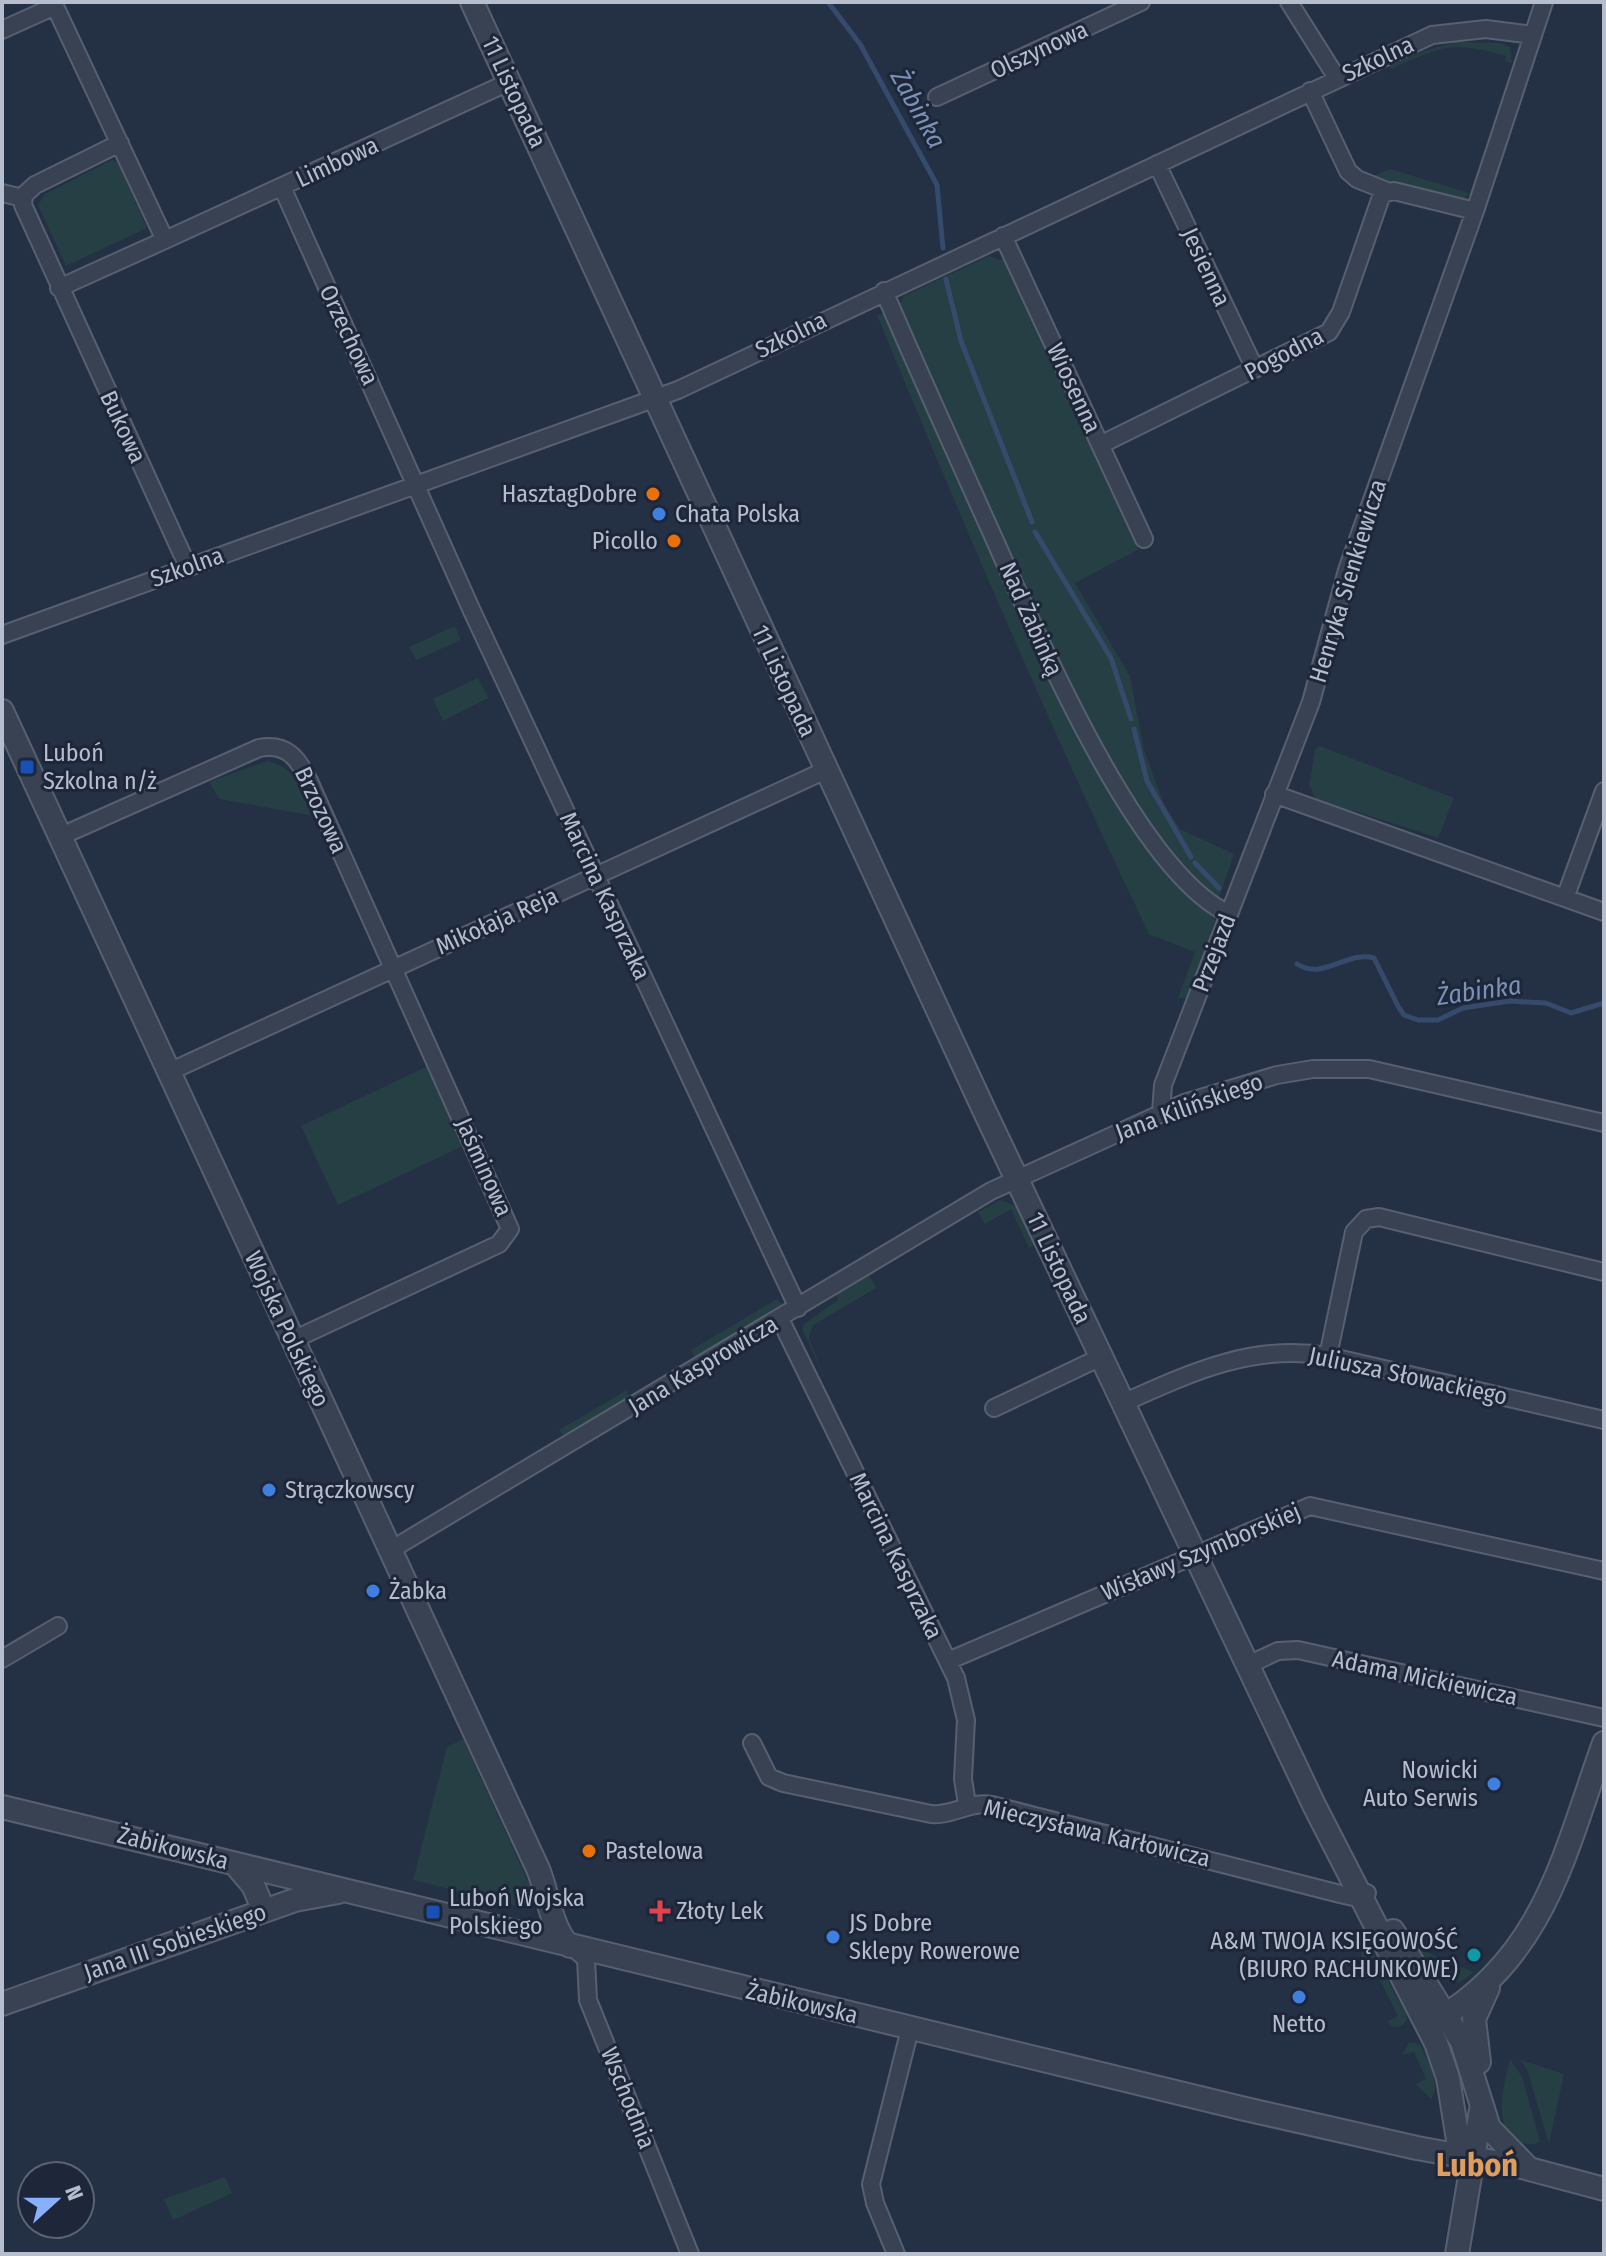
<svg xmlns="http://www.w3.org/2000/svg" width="1606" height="2256" viewBox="0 0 1606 2256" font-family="'Fira Sans Condensed',sans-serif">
<rect width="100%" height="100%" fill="#243044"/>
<!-- green -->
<path fill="#263f45" d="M1457,42l43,1 10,4 2,16 -7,-2 1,-5c-55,-16 -65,-9 -115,13l-2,-3 38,-16z
M1343,89l-21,14 29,61 17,14 22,-9 79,24 -2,4 -11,3c-31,-8 -81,-11 -105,-31l-30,-68z
M112,160l6,3 29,65 -81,38 -28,-61 7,-11z
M989,256l10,4 5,-2 135,291 -64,34 55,93 14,74 20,54 16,25 54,25 -15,44 -13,-7 -47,-53 -74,-117 -188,-414 7,-11z
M885,314l185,407 79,133 66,66 -27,78h-10l17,-46 -46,-18c-98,-204 -186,-410 -272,-619z
M455,626l6,14 -45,20 -7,-13z
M478,678l10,20 -45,23 -10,-22z
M1320,746l134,52 -16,40 -86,-28 -1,4 -32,-10 -10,-18 6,-37z
M267,761c29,6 37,30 48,55l-96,-17 -10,-17z
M426,1067l37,79 -125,59 -37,-79z
M1000,1200l16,6 19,39 -6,3 -18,-39 -26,15 -7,-12z
M869,1275l7,13 -64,38 -3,13 17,42 -24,-52 2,-5 34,-24 -2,-5z
M777,1299l5,5 -3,6 -84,47 -4,-7z
M627,1390l2,9 -66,36 -4,-5z
M463,1739l68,149 -5,20 -113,-28 34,-133z
M1359,1927l47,87 1,6 -5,6 -9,1 -6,-5 11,-6 -25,-50 -11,6c2,-17 -6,-31 -3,-45z
M1419,1949l55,23 -13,10 -19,-2z
M1409,2042l11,2c7,15 22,42 11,55l-15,-15 10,-5 -12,-27 -12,3z
M1510,2059l12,18 18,64 -4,3c-49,3 -33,-58 -26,-85z
M1521,2060l43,14 -15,70 -22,-75z
M225,2177l7,16 -59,27 -9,-21z"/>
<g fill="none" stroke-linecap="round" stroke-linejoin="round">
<!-- stream -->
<path stroke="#364a6c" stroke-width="5" d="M828,2l32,42 77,141 6,63
M946,279l15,62 71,181
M1035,532l76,126 20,61
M1134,729l13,52 44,76
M1195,863l24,25
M1297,964c26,17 51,-14 77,-6l25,50 5,7 14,5h20l25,-12 47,-7 36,2 25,10 33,-10"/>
<defs>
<path id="minor" d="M53,2l112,238 -106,48
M1289,2l48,76
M2,30l53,-24
M1310,91l38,80 9,8 30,12
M937,97l204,-95
M120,143l-85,42 -11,10 -1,10 165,362
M1157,164l98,205
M282,187l190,424 326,697
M2,193l21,5
M1003,236l141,303
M165,240l344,-158
M884,291c32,75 66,149 99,223 45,98 149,355 246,400
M1100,445l229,-113 12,-20 41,-118 12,-3 81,20
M2,635l676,-245 754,-355 54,-6 47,6
M1274,794l330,118
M59,837l200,-89c28,-5 39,10 50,33l201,448 -11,15 -206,96
M1565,898l39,-107
M169,1072l657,-302
M1161,1112l2,-27 148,-383 36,-132 128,-359 69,-209
M780,1319l176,359 10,42 -3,59 4,25
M1328,1356l26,-124 12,-13 13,-2 225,55
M1123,1403c67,-30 130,-60 205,-47l276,64
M994,1408l107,-51
M389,1551l602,-360 193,-88 93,-28 36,-6h56l235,54
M2,1659l56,-33
M948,1661l362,-155 294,65
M1248,1665l30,-14 20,-1 306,68
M752,1743l17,34 14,6 148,31c22,2 38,-13 61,-9l348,89 13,3 14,-4
M572,1947l14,12 2,41 102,254
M896,2254l-21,-51 -4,-19 39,-155"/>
<path id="tertiary" d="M472,2l512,1108 330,695 122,238 12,35 10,62 14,17
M2,711l536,1158c10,24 14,63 32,77
M2,1807l1239,301 176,40 105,19 82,22
M235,1864l18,21 11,26
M1393,1931l69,111 27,86 39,40
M2,2004l293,-104 43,-8
M1436,2021c109,-65 128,-167 168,-278
M1479,2062l-5,-43 14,-31
M1457,2254l24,-144"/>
</defs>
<!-- minor casing -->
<use href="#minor" stroke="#576071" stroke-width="20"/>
<!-- tertiary casing -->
<use href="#tertiary" stroke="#576071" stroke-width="26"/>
<!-- minor -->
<use href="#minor" stroke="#394253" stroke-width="16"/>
<!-- tertiary -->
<use href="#tertiary" stroke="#394253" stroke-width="22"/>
</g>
<!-- markers -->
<g fill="#e8710a" stroke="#1d2739" stroke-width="3">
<circle cx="653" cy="494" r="8"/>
<circle cx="674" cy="541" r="8"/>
<circle cx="589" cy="1851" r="8"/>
</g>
<g fill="#3f7fe0" stroke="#1d2739" stroke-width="3">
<circle cx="659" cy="514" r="8"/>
<circle cx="269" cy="1490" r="8"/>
<circle cx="373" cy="1591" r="8"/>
<circle cx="1494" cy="1784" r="8"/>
<circle cx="833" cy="1937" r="8"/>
<circle cx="1299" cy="1997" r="8"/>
</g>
<g fill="#1a4fb4" stroke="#1d2739" stroke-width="3">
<rect x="19" y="759" width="16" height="16" rx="4"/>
<rect x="425" y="1904" width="16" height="16" rx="4"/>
</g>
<path fill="#e0444e" stroke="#1d2739" stroke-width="3" d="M656 1899h8v8h8v8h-8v8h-8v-8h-8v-8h8z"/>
<circle fill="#0f9aa8" stroke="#1d2739" stroke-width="3" cx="1474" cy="1955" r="8"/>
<g text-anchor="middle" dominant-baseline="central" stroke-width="6" stroke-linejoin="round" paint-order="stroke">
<!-- street labels -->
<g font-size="24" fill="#b6bdcd" stroke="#1d2739">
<text transform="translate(1039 50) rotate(-25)">Olszynowa</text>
<text transform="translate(1378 59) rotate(-25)">Szkolna</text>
<text transform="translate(514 92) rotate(65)">11 Listopada</text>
<text transform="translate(337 162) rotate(-25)">Limbowa</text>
<text transform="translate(1206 267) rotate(65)">Jesienna</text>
<text transform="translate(349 335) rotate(65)">Orzechowa</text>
<text transform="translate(791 335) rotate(-26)">Szkolna</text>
<text transform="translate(1284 354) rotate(-28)">Pogodna</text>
<text transform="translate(1074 388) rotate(65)">Wiosenna</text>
<text transform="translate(123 427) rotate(65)">Bukowa</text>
<text transform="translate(187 567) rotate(-20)">Szkolna</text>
<text transform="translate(1348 581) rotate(-73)">Henryka Sienkiewicza</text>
<text transform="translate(1031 619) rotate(66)">Nad Żabinką</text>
<text transform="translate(784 681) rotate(65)">11 Listopada</text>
<text transform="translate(321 810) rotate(65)">Brzozowa</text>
<text transform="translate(605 896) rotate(65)">Marcina Kasprzaka</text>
<text transform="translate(497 921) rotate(-24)">Mikołaja Reja</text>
<text transform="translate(1214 953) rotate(-69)">Przejazd</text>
<text transform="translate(1189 1107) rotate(-20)">Jana Kilińskiego</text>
<text transform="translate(484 1167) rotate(66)">Jaśminowa</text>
<text transform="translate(1059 1268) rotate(65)">11 Listopada</text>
<text transform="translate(287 1329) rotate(65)">Wojska Polskiego</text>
<text transform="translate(703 1365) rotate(-31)">Jana Kasprowicza</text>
<text transform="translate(1408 1376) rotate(12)">Juliusza Słowackiego</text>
<text transform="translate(1201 1552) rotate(-23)">Wisławy Szymborskiej</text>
<text transform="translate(896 1556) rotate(64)">Marcina Kasprzaka</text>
<text transform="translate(1425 1678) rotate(12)">Adama Mickiewicza</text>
<text transform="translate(1097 1833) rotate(13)">Mieczysława Karłowicza</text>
<text transform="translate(173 1848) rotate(14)">Żabikowska</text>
<text transform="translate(175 1942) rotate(-19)">Jana III Sobieskiego</text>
<text transform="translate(802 2003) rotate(13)">Żabikowska</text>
<text transform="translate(628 2098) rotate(68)">Wschodnia</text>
</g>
<!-- poi labels -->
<g font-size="24" fill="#b6bdcd" stroke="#1d2739" text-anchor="start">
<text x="637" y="494" text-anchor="end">HasztagDobre</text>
<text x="675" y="514">Chata Polska</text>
<text x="658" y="541" text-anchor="end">Picollo</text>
<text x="43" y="753">Luboń<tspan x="43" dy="28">Szkolna n/ż</tspan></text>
<text x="285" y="1490">Strączkowscy</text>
<text x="389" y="1591">Żabka</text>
<text x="1478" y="1770" text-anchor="end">Nowicki<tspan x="1478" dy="28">Auto Serwis</tspan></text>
<text x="605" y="1851">Pastelowa</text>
<text x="449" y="1898">Luboń Wojska<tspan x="449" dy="28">Polskiego</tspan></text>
<text x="676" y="1911">Złoty Lek</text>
<text x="849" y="1923">JS Dobre<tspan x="849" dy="28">Sklepy Rowerowe</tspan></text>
<text x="1458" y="1941" text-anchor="end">A&amp;M TWOJA KSIĘGOWOŚĆ<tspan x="1458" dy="28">(BIURO RACHUNKOWE)</tspan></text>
<text x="1299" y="2024" text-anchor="middle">Netto</text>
</g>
<!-- water labels -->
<g font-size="26" font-style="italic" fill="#7b91b7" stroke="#1d2739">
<text transform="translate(918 109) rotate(61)">Żabinka</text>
<text transform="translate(1479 991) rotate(-8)">Żabinka</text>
</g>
<!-- district labels -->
<g font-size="32" font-weight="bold" fill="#df9e5f" stroke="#1d2739">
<text x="1477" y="2165">Luboń</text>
</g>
</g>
<!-- border -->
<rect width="1606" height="2256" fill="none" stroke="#b6bdcd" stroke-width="8"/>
<!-- north arrow -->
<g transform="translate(56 2200) rotate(69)"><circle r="38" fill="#1d2739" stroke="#5a6374" stroke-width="2"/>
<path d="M0-6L14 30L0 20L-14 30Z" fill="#89b0ff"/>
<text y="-12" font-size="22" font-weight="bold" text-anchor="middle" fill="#b6bdcd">N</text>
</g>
</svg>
